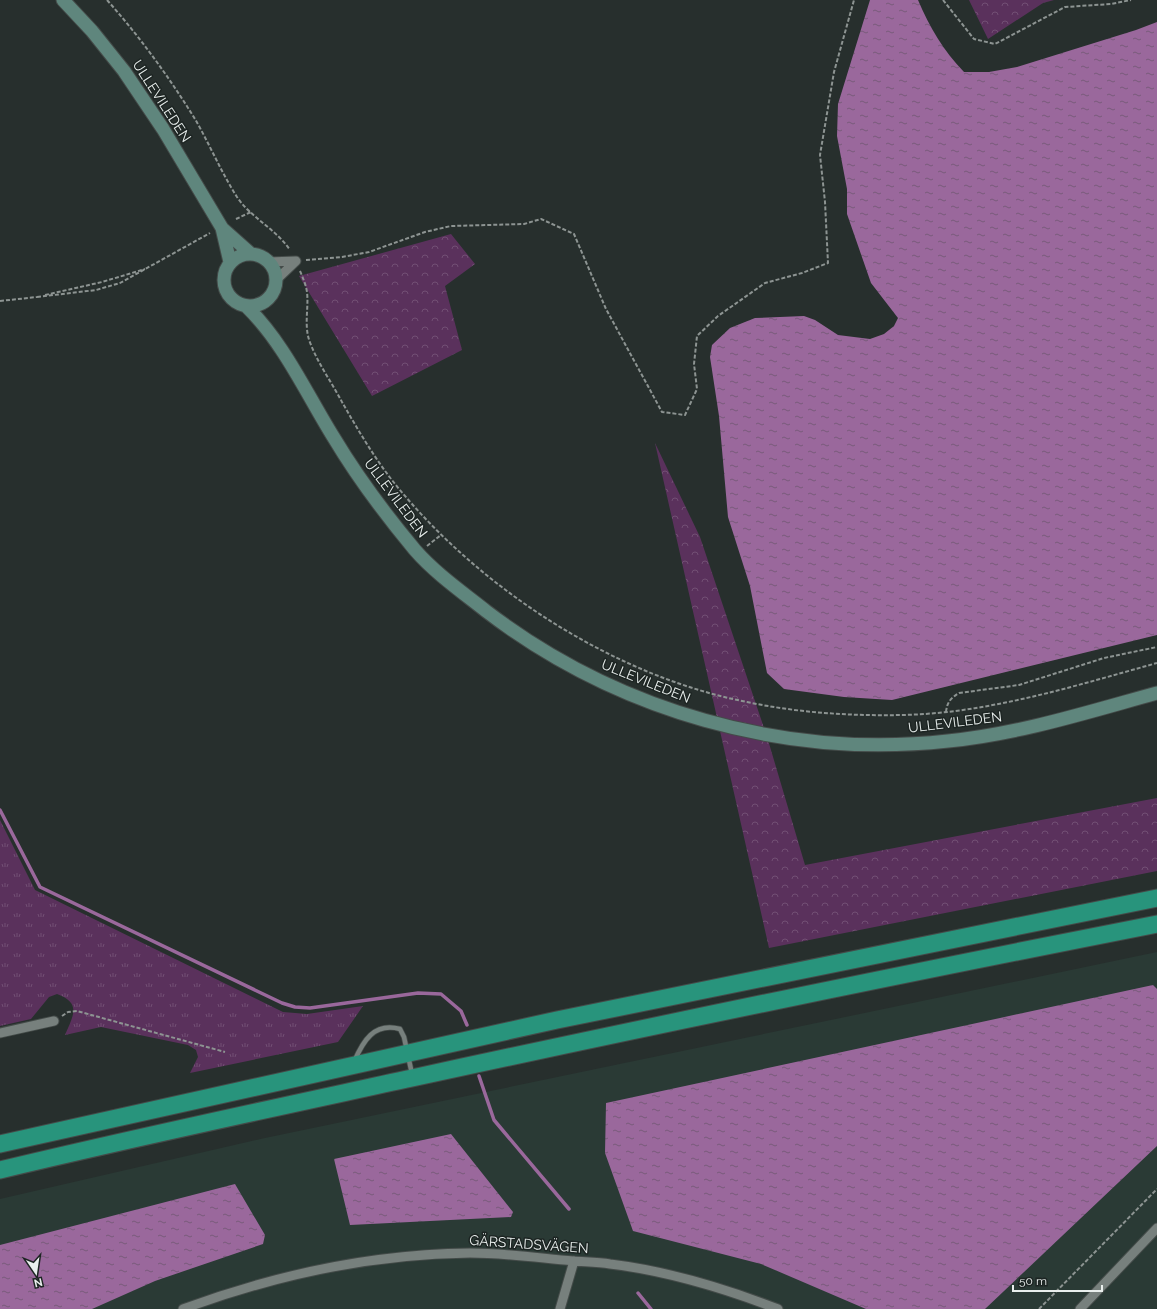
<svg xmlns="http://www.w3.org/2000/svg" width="1157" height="1309" viewBox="0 0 1157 1309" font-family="Raleway,sans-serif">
<defs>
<pattern id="grass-tufts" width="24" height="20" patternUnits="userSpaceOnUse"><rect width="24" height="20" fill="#5a315c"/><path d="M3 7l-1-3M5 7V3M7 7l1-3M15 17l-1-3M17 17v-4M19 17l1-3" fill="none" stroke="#724f74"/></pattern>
<pattern id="forest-crowns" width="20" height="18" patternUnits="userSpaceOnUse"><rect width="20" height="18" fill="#5a315c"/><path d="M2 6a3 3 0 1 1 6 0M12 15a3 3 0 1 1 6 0" fill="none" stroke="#724f74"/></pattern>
<pattern id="water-ripples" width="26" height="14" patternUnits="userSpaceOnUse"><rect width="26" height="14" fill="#9a689c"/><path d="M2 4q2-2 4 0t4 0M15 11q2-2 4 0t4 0" fill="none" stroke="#785b7a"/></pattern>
</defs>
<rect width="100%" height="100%" fill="#272f2d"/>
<!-- built -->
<path fill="#2a3a35" d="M1157,952v357h-1157v-110l265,-61z"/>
<!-- grass -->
<path fill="url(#grass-tufts)" d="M0,820l35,70 248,122 24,2 56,-8 -25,36 -148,31 8,-16 -2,-7 -8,-5 -87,-18 -36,8c8,-19 17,-32 -8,-41l-8,3 -18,22 -31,7z"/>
<!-- forest -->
<path fill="url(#forest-crowns)" d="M969,0h85l-11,3 -55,36z
M451,234l24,30 -30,22 17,64 -90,46 -73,-120z
M655,443l45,94 68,203 37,125 352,-67v73l-388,77z"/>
<!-- water -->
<path fill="url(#water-ripples)" d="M870,0h48c12,28 25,50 46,72h25l28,-5 119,-37 21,-8v613l-265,65 -48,-3 -60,-8 -17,-16 -17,-87 -22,-69 -9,-101 -9,-59 2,-12 18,-17 25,-10 49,-2 11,4 23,15 32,4 14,-5 10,-8 4,-8 -27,-35 -24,-69v-25l-10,-53 1,-32z
M1153,985l4,4v157l-172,163h-119l-105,-45 -128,-33 -28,-78 1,-50z
M451,1134l62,78 -2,5 -161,8 -16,-66z
M235,1184l30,51 -2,9 -108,37 -63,28h-92v-64z"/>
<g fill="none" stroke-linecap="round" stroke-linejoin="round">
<!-- stream -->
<path stroke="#9a689c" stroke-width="3.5" d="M0,810l40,77 242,116 13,4 15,1 108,-15 23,1 20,17 6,14
M479,1076l15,44 75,89
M638,1293l13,16"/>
<defs>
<path id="service" d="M354,1062c9,-21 20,-40 46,-33l4,8 8,37"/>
<path id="minor" d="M269,262l27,-1
M276,280l20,-19
M0,1033l54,-12
M183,1309c92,-34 189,-55 287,-56 35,0 69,5 103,8 12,1 25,1 37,3 57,7 114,24 168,45
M560,1309l14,-48
M1080,1309l77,-81"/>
<path id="secondary" d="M63,0l29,31 32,40 39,58 59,99 8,34
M223,229l27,24
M224 280a26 26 0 1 1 52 0a26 26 0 1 1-52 0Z
M246,306c38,37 60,87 88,132 24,40 51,76 81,112 20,23 47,42 71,61 131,100 298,148 462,130 71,-7 140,-29 209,-48"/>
<path id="motorway" d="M0,1144l557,-124 600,-122
M0,1170c137,-33 274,-62 412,-92 248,-54 496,-105 745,-154"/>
</defs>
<!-- service casing -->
<use href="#service" stroke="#444b49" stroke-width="6"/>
<!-- minor casing -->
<use href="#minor" stroke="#444b49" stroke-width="11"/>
<!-- secondary casing -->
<use href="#secondary" stroke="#444b49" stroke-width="15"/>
<!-- motorway casing -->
<use href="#motorway" stroke="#444b49" stroke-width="19"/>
<!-- path -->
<path stroke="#8d9492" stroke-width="2" stroke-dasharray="4 2" stroke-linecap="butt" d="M107,0c33,37 62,77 88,119 15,26 26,53 42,78 14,21 38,31 53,53
M943,0l31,39 21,5 70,-37 46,-3 20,-4
M236,219l15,-7
M306,260l36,-3 27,-5 56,-20 26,-6 73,-2 17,-5 33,15 32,75 56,103 23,3 12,-26 -3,-25 3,-28 21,-20 47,-33 37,-10 26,-10 -3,-61 -5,-47 14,-83 20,-72
M300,271c3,7 6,14 7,21 2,18 -4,35 4,53 8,20 21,38 31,57 16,28 33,57 53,82 85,105 219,192 352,218 52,11 104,14 156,13 87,-2 171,-29 254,-52
M45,295l57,-13 43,-13
M37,297l59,-7 24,-7 90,-50
M0,301l37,-4
M427,546l14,-11
M946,712c1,-10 5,-14 13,-19l60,-8 85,-27 53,-11
M62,1016l6,-4 9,-1 148,41
M1039,1309l118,-120"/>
<!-- service -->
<use href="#service" stroke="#77807d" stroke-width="4.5"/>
<!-- minor -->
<use href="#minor" stroke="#77807d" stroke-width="9"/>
<!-- secondary -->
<use href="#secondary" stroke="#5f867d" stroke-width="13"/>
<!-- motorway -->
<use href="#motorway" stroke="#28947c" stroke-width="17"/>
</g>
<g text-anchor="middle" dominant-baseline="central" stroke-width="3" stroke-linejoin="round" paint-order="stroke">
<!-- street labels -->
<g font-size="14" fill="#e9efed" stroke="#1d2523">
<text transform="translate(162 101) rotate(57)">ULLEVILEDEN</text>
<text transform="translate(396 498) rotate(53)">ULLEVILEDEN</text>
<text transform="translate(646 681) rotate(22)">ULLEVILEDEN</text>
<text transform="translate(955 722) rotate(-7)">ULLEVILEDEN</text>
<text transform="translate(529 1244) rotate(4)">GÄRSTADSVÄGEN</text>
</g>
</g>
<!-- north arrow -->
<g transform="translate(36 1273) rotate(167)" stroke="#1d2523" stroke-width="3" paint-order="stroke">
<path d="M0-3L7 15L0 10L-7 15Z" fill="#e9efed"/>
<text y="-6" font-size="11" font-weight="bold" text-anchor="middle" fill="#e9efed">N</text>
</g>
<!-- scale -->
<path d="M1013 1285v6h89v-6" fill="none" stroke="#e9efed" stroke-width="2"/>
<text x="1019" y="1285" font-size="12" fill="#e9efed" stroke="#1d2523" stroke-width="3" paint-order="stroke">50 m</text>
</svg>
